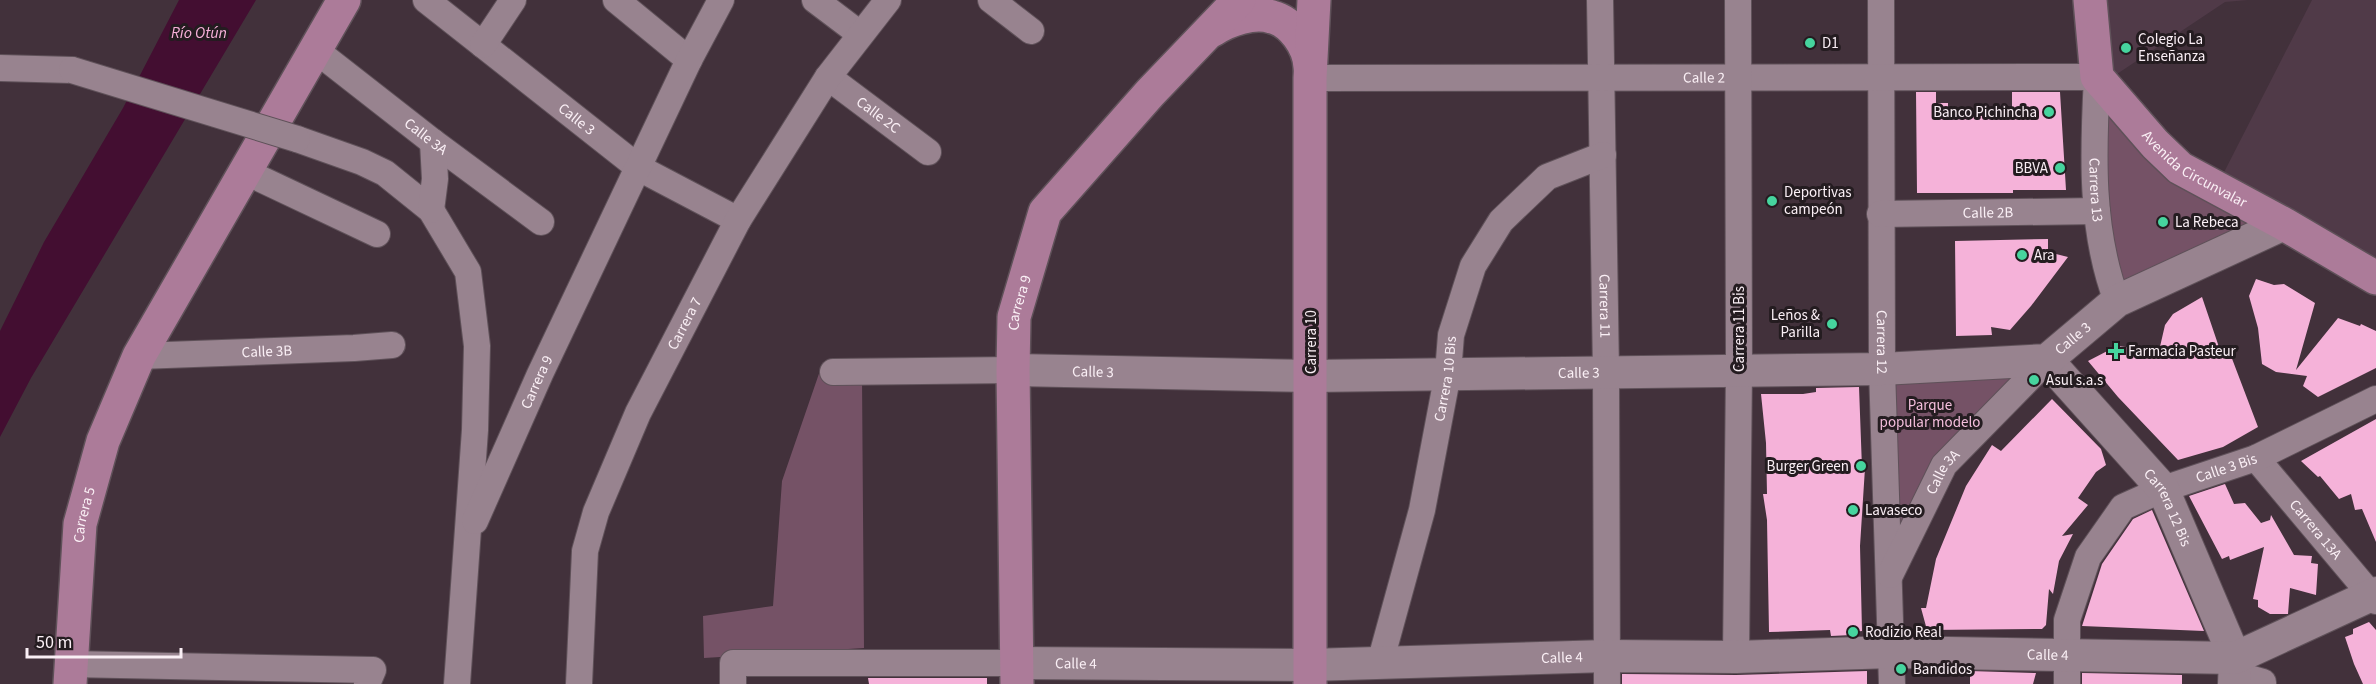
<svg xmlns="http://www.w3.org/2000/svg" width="2376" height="684" viewBox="0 0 2376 684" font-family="'Source Sans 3',sans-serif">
<rect width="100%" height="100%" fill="#42313b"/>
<!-- built -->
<path fill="#503a48" d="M2090,0h158l-23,2 -123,82z
M2312,0h64v278l-160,-90z"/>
<!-- green -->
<path fill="#755266" d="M2102,84l47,54 135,86 -167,77 -11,-29z
M2047,360l-103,105 -55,113 -7,-209z
M823,362l39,15 2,271 -160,10 -1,-42 70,-10 9,-125z"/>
<!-- water -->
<path fill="#430e31" d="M179,0h77l-225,378 -31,59v-106l44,-89 79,-134z"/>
<!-- building -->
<path fill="#f5b2d9" d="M1916,92h20v11h12v7l64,-1v-17h48l6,98h-53v3h-96z
M2048,239v13l20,5 -37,49 -21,24 -19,-3 1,8 -36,1 -1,-95z
M2256,279l18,6 10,-1 31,19 -19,67 42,-52 22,8 1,-2 15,7v37l-58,29 -15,-11 4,-10 -31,-4 -14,-8 -4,-36 -9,-32z
M2202,297l20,59h9l27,71 -35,20 -45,13 -60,-63 -30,-36 29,-15 42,5 6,-26 8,-11z
M1859,387l3,81h3l-5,78 2,85 -10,1v3l-21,1 -1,-6 -61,2 -2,-112 -4,-26h4l-1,-51 -5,-49h42l13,-2v-4z
M2052,399l49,50 5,16 -10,7 -18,26 10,7 -26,31 11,-2 -14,27 -6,33 -4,-5 -3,36 -4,4 -115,1 -6,-22h5l10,-49 30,-73 26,-41 9,6z
M2376,419v123l-14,-33 -7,1 -4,-16 -12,5 -19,-23 -2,1 -17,-16z
M2225,484l9,20 11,-1 16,20 9,-3 1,-5 23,40 18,1 -1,7 7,1 -2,31 -26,-7 -2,26h-18l-12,-7v-7l-5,-1 11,-52 -34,13 -1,-4 -7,3 -33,-63z
M2152,510l52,121 -122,-5 20,-62 31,-45z
M2369,622l7,8v54h-13l-9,-20 -9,-27 8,-3v-5z
M1867,671v13h-245v-10l114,1z
M1970,671l66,2 -3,11h-63z
M2082,673l100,2v9h-100z
M868,678h119v6h-118z"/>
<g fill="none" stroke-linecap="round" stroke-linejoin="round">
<defs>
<g id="minor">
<path id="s1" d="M426,0l213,168 99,52"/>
<path d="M616,0l73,60"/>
<path d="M815,0l45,34"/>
<path d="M991,0l40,31"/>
<path id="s2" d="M1600,0l6,372 1,312"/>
<path id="s3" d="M1881,0l1,369 10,315"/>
<path d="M483,45l30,-45"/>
<path id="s4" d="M314,49l119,93 108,80"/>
<path d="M0,68l72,2"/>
<path id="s5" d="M828,77l100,75"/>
<path id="s6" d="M1310,78l787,-1c-4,75 -7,153 20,224"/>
<path d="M297,139l65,23 23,11 46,37 37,62 9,74 -2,84 -18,254"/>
<path d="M246,172l131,62"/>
<path d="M431,210l4,-31 -2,-37"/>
<path id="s7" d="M1880,214l217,-3"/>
<path id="s8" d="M139,356l215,-8 38,-3"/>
<path d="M833,372l180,-2"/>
<path id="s9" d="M2256,458l120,143"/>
<path id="s10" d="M475,521l65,-147 149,-314 32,-60"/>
<path id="s11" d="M1890,575l54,-110 103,-105"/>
<path d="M1736,657l3,-288 -1,-369"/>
<path id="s12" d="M1380,663l42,-153 26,-137 3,-38 22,-69 28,-45 46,-44 56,-22"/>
<path d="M70,664l303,6 -6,14"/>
<path d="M2235,674l28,8v2"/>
<path id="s13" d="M579,684l6,-133 11,-39 42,-99 100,-193 90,-143 60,-77"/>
<path d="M733,684v-21h283"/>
<path id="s14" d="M2067,684v-64l21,-63 35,-50 40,-18 93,-31 120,-59"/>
</g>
<g id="tertiary">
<path id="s15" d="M2047,360l116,129 72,169 -1,26"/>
<path id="s16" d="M1013,370l298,6 571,-7 165,-9 70,-59 167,-77"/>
<path id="s17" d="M1016,663l294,2 297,-9 129,1 156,-5 343,6 141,-65"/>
</g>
<g id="secondary">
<path id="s18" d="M2090,0l7,77 58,67 25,24 104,56 92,54"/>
<path d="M1213,30c15,-10 41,-19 59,-13 20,5 37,29 38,50"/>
<path id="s19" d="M70,684l10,-160 23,-83 36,-85 205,-356"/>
<path id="s20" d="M1017,684l-4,-314 1,-53 31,-105 105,-119 89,-93"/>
<path d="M1310,684v-606l4,-78"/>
</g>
</defs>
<!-- minor casing -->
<use href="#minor" stroke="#5f5159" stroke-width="28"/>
<!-- tertiary casing -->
<use href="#tertiary" stroke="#5f5159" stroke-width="34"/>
<!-- secondary casing -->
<use href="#secondary" stroke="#5f5159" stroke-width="36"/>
<!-- minor -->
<use href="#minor" stroke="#98838f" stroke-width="26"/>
<!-- tertiary -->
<use href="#tertiary" stroke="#98838f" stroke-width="32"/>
<!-- secondary -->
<use href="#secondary" stroke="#ac7b99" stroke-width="33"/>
<defs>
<path id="minor-bridge" d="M72,70l225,69"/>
</defs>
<!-- minor-bridge casing -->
<use href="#minor-bridge" stroke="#5f5159" stroke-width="28" stroke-linecap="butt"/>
<!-- minor-bridge -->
<use href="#minor-bridge" stroke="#98838f" stroke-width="26"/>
</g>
<!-- markers -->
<g fill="#46d49e" stroke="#241c20" stroke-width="2">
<circle cx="1810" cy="43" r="6"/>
<circle cx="2126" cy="48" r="6"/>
<circle cx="2049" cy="112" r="6"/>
<circle cx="2060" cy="168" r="6"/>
<circle cx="1772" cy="201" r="6"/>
<circle cx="2163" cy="222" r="6"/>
<circle cx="2022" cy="255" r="6"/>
<circle cx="1832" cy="324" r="6"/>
<path d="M2113 342h6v6h6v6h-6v6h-6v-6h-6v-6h6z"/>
<circle cx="2034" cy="380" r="6"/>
<circle cx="1861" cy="466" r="6"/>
<circle cx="1853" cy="510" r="6"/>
<circle cx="1853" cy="632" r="6"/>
<circle cx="1901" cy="669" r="6"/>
</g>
<g text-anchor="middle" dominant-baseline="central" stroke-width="6" stroke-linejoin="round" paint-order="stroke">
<!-- poi labels -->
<g font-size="15" fill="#faeff5" stroke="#241c20" text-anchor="start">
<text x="2138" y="39">Colegio La<tspan x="2138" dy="17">Enseñanza</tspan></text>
<text x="1822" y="43">D1</text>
<text x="2037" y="112" text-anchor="end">Banco Pichincha</text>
<text x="2048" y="168" text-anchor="end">BBVA</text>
<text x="1784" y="192">Deportivas<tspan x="1784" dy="17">campeón</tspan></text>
<text x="2175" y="222">La Rebeca</text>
<text x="2034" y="255">Ara</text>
<text x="1820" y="315" text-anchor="end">Leños &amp;<tspan x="1820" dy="17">Parilla</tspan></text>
<text x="2128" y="351">Farmacia Pasteur</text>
<text x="2046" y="380">Asul s.a.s</text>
<text x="1849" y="466" text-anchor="end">Burger Green</text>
<text x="1865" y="510">Lavaseco</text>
<text x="1865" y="632">Rodizio Real</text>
<text x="1913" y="669">Bandidos</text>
</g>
<!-- street labels -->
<g font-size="15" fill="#faeff5" stroke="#241c20">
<text stroke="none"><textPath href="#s6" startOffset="394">Calle 2</textPath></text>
<text stroke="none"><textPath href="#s5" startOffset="63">Calle 2C</textPath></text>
<text stroke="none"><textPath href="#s1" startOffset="192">Calle 3</textPath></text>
<text stroke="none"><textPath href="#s4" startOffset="142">Calle 3A</textPath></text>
<text stroke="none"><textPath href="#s18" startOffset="213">Avenida Circunvalar</textPath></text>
<text stroke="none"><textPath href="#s6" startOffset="900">Carrera 13</textPath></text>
<text stroke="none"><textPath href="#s7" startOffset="108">Calle 2B</textPath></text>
<text stroke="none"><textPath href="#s20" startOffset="382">Carrera 9</textPath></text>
<text stroke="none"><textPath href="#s2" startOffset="306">Carrera 11</textPath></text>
<text stroke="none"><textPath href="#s13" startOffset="382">Carrera 7</textPath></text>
<text transform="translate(1739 329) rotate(-90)">Carrera 11 Bis</text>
<text stroke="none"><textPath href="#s16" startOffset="1068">Calle 3</textPath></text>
<text transform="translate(1311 342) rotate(-90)">Carrera 10</text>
<text stroke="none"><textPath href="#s3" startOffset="342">Carrera 12</textPath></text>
<text stroke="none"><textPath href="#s8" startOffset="128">Calle 3B</textPath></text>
<text stroke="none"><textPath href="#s16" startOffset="80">Calle 3</textPath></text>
<text stroke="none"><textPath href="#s16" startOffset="566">Calle 3</textPath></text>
<text stroke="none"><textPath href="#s12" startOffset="292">Carrera 10 Bis</textPath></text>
<text stroke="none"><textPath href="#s10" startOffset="152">Carrera 9</textPath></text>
<text stroke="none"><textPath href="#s14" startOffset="302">Calle 3 Bis</textPath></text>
<text stroke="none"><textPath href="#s11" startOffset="116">Calle 3A</textPath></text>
<text stroke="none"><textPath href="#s15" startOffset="192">Carrera 12 Bis</textPath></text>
<text stroke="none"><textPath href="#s19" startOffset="170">Carrera 5</textPath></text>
<text stroke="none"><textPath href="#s9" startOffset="93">Carrera 13A</textPath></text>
<text stroke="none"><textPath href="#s17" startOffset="1032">Calle 4</textPath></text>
<text stroke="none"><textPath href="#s17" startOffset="546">Calle 4</textPath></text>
<text stroke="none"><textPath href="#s17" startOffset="60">Calle 4</textPath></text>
</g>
<!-- park labels -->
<g font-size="15" fill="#f5bfdd" stroke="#241c20">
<text x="1930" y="405">Parque<tspan x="1930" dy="17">popular modelo</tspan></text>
</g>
<!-- water labels -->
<g font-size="16" font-style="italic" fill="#f8b1da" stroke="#241c20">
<text x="199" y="33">Río Otún</text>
</g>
</g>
<!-- scale -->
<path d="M27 648v9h154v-9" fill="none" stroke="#faeff5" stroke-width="3"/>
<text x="36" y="648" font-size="18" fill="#faeff5" stroke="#241c20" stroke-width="4.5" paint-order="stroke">50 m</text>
</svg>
